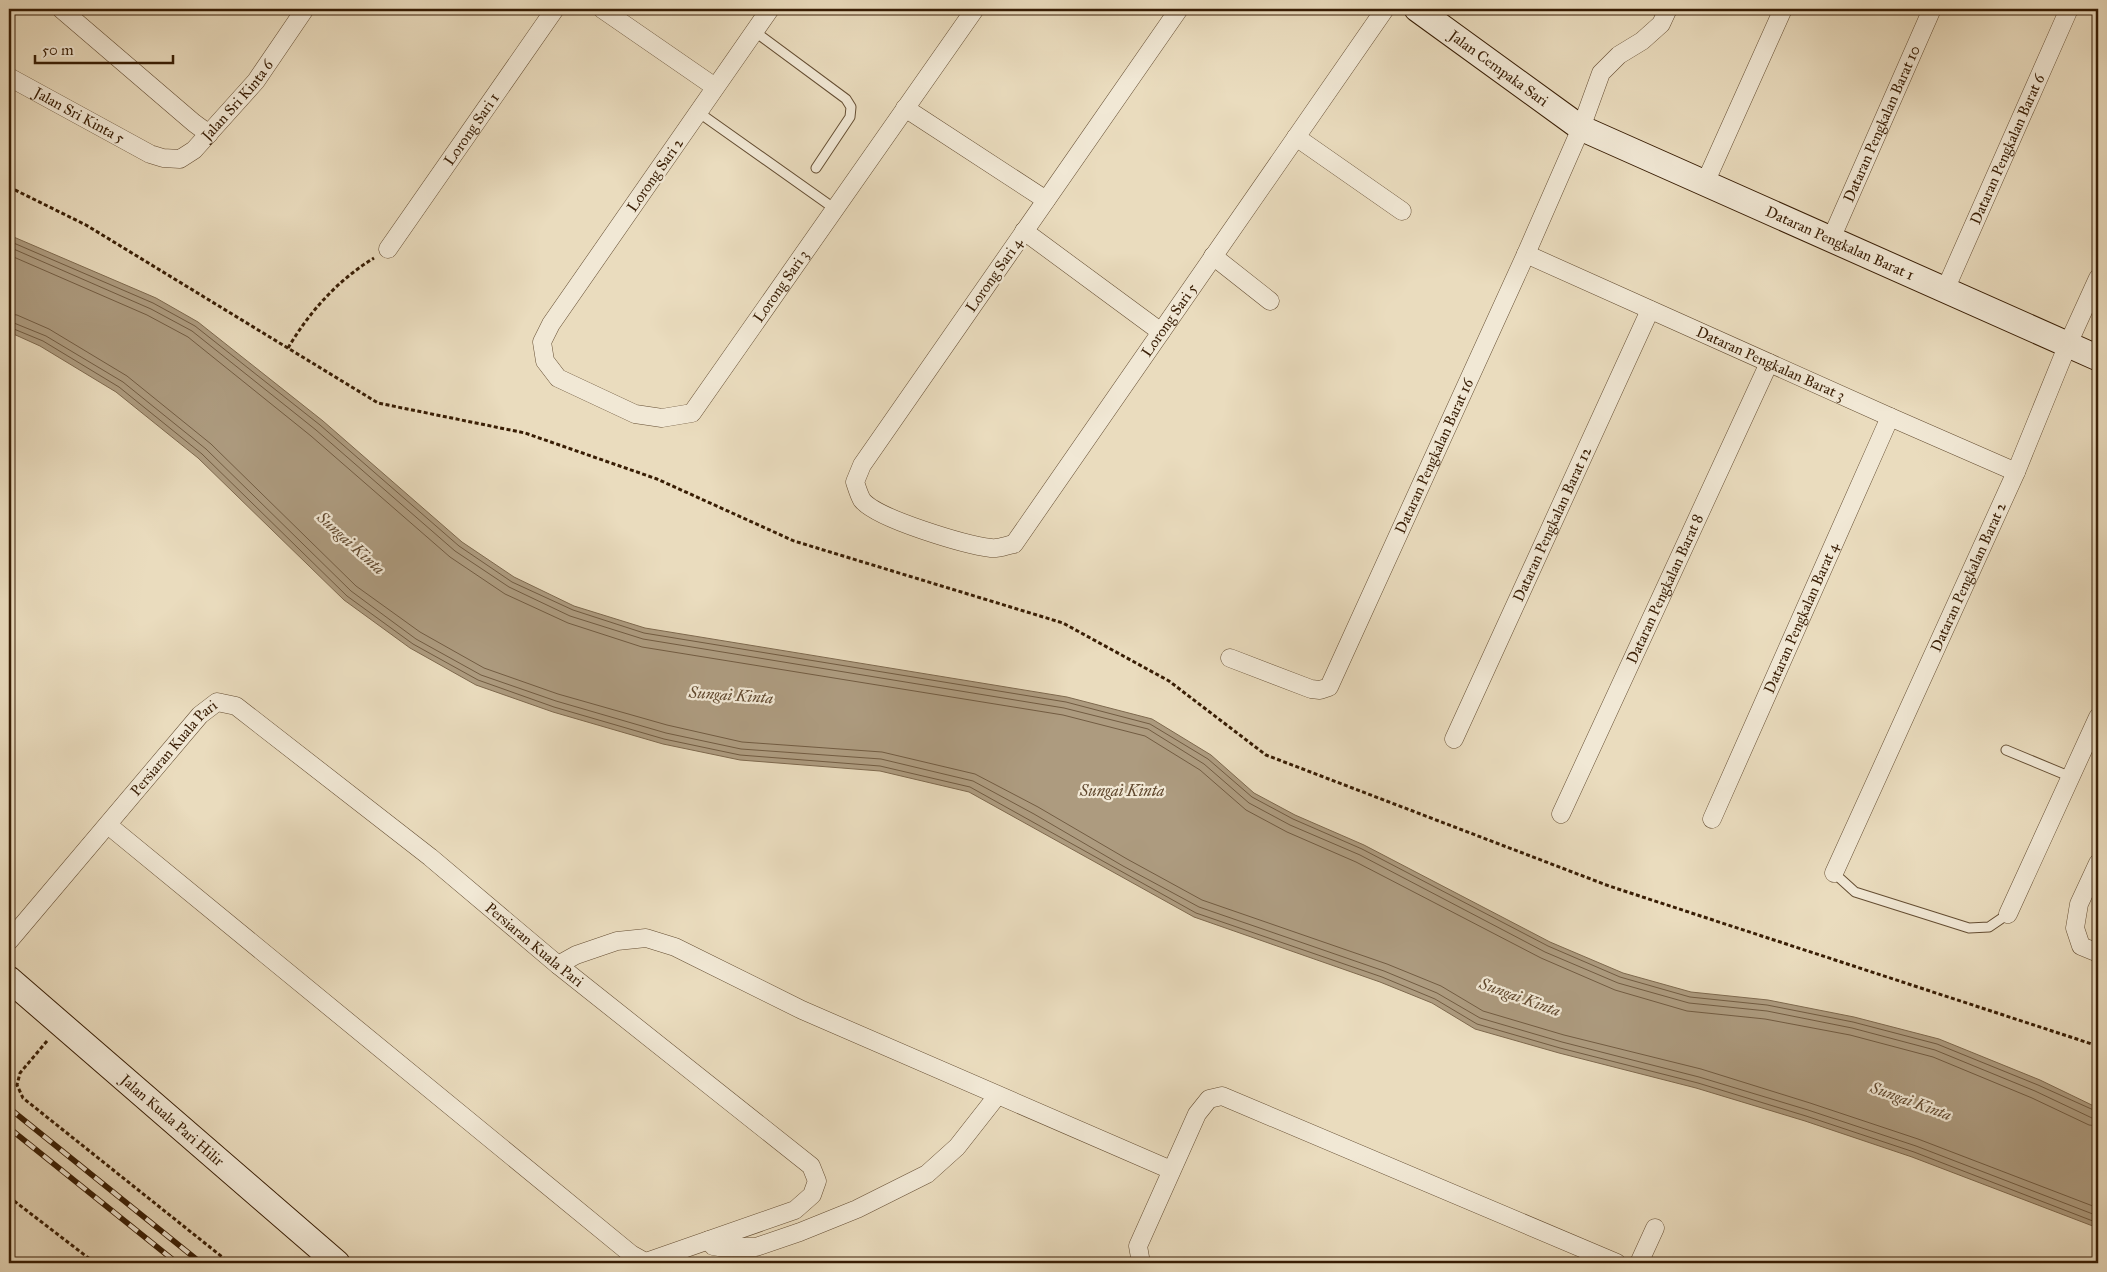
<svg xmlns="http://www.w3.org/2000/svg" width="2107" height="1272" viewBox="0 0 2107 1272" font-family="'IM FELL Great Primer',serif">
<rect width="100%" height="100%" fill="#eadcbe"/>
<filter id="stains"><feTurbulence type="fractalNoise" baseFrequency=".004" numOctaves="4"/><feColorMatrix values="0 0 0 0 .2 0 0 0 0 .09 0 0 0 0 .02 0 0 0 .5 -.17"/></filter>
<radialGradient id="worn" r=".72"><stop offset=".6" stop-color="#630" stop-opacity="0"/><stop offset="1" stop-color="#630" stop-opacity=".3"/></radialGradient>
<!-- water -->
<path fill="#ad9b7f" stroke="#7e694e" d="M9,235l147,63 42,24 125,99 139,121 52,35 60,29 71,22 422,69 85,22 59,36 43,38 41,22 69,30 186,97 73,31 68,19 77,8 86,17 85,22 101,41 58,28v120l-186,-71 -107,-36 -109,-33 -137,-35 -84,-24 -43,-26 -52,-21 -186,-65 -225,-125 -89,-21 -140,-11 -77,-16 -110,-32 -77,-27 -66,-37 -66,-48 -146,-142 -82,-66 -76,-46 -31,-14z"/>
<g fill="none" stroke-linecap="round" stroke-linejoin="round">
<!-- shore -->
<path stroke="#725c42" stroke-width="1" d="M9,241l144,62 42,23 125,99 139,121 53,36 61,28 71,23 422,69 84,22 58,35 44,38 41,22 69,30 186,97 72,31 70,20 77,8 86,17 84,22 101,41 60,27
M9,247l142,62 41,22 124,99 139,121 54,36 61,29 73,23 421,69 84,21 56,35 45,39 41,22 70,30 185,97 73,31 71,20 78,8 85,17 83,22 100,41 57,27 6,1
M9,255l138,60 41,22 123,99 139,121 55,37 63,29 74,24 421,68 82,21 55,34 46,40 41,22 69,30 185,96 74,32 72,21 78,8 85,16 83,22 99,41 57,27 9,1
M9,314l8,1 32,14 78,47 84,68 145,142 64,46 64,36 74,26 109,31 75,17 140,10 93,22 63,33 89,52 75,41 185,64 54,22 42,25 81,24 137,34 109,34 108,36 180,69
M9,321l37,15 77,46 83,67 145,142 65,48 65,36 75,26 110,32 75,16 140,10 92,22 61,33 89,52 76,41 185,64 53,22 43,25 82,24 137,35 109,33 108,36 182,70
M9,327l34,14 76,46 83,67 145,142 66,48 65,36 76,27 110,32 76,16 140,11 90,21 226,126 186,64 53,22 42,25 83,24 138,35 108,33 108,36 184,71"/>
<defs>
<path id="lane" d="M754,31l92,68 5,8 -1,10 -34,51
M698,112l137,97
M2006,750l65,27
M1834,873l21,19 114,36 20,-1 19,-13
M1751,1263h4"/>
<g id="street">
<path d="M61,9l133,114 15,11"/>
<path d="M602,9l113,78"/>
<path id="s1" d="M770,9l-219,315 -9,18 3,19 13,17 77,36 27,4 30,-5 283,-404"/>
<path id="s2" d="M1179,9l-317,456 -7,17c2,6 4,13 7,18 15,19 104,45 129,48 8,1 16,-3 23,-4l371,-535"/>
<path id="s3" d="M9,77l141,77 13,4 17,1 14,-9 62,-69 49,-72"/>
<path d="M905,108l141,92"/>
<path d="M1296,137l106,74"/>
<path d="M1705,183l78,-174"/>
<path d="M1024,231l137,101"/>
<path id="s4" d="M1831,239l101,-230"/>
<path id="s5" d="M388,249l167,-240"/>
<path id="s6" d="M1526,254l364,163 126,55"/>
<path d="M1213,256l57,45"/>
<path id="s7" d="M1945,290l124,-281"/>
<path id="s8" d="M1230,658l81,31 9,1 9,-3 197,-433 55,-126 20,-55 18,-18 23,-14 19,-17 7,-15"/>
<path id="s9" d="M1454,739l196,-429"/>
<path id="s10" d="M1561,814l208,-451"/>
<path id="s11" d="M1712,819l178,-402"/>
<path d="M108,825l523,429 16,9"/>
<path d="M2098,863l-19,41 -4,24 6,18 17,7"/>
<path id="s12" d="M1834,873l182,-401 52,-128 30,-66"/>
<path d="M2008,914l90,-197"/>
<path id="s13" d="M9,941l191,-226 17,-13 19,4 194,151 128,108 253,201 6,15 -5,14 -17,15 -149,52"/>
<path d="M558,965l18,-10 41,-14 29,-3 29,9 127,63 369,160"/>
<path d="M709,1240l4,6 6,1h37l44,-15 57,-23 70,-35 30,-27 40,-51"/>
<path d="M1141,1263l-3,-17 59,-132 12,-15 13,-3 395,167"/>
<path d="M1639,1263l16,-35"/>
</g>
<g id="secondary">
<path id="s14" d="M1417,9l164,119 517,230"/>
<path id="s15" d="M9,979l328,284"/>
</g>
</defs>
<!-- lane casing -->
<use href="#lane" stroke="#644d32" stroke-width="11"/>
<!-- street casing -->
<use href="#street" stroke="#644d32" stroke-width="19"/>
<!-- secondary casing -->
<use href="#secondary" stroke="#381d04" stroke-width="27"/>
<!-- path -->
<path stroke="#381d04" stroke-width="3" stroke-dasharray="4 2.5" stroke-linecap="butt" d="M9,187l77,38 292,178 147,30 132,46 137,62 269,82 106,58 97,74 343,131 489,160
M288,348c22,-37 50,-68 86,-90
M47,1041l-27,32 -3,12 6,13 203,162 -3,3
M9,1197l86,66"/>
<!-- lane -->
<use href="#lane" stroke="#f1e8d5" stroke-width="9"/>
<!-- street -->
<use href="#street" stroke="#f1e8d5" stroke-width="18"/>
<!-- secondary -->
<use href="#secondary" stroke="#f1e8d5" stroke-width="25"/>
<defs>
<path id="rail" d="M9,1108l192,155
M9,1128l168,135"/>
</defs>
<!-- rail casing -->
<use href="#rail" stroke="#381d04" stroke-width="5.5"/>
<!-- rail -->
<use href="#rail" stroke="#f1e8d5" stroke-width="4" stroke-dasharray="11" stroke-linecap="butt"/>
</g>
<g text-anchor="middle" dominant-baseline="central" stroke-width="4.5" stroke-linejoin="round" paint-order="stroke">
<!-- street labels -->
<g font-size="15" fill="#381d04" stroke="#f1e8d5">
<text stroke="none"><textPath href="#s14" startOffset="101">Jalan Cempaka Sari</textPath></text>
<text stroke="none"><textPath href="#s3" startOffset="274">Jalan Sri Kinta 6</textPath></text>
<text stroke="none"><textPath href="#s3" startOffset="80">Jalan Sri Kinta 5</textPath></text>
<text stroke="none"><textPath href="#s4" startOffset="126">Dataran Pengkalan Barat 10</textPath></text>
<text stroke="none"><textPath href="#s5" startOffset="146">Lorong Sari 1</textPath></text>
<text stroke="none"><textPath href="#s7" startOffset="154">Dataran Pengkalan Barat 6</textPath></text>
<text transform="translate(655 175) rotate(-55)">Lorong Sari 2</text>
<text stroke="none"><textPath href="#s14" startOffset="486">Dataran Pengkalan Barat 1</textPath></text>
<text transform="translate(994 275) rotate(-55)">Lorong Sari 4</text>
<text stroke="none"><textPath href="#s1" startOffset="742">Lorong Sari 3</textPath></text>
<text stroke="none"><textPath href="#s2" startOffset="1028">Lorong Sari 5</textPath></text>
<text stroke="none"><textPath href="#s6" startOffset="268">Dataran Pengkalan Barat 3</textPath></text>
<text stroke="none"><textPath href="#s8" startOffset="359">Dataran Pengkalan Barat 16</textPath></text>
<text stroke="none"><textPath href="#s9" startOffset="236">Dataran Pengkalan Barat 12</textPath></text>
<text stroke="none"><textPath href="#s12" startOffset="325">Dataran Pengkalan Barat 2</textPath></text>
<text stroke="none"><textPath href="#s10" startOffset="248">Dataran Pengkalan Barat 8</textPath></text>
<text stroke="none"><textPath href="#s11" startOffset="220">Dataran Pengkalan Barat 4</textPath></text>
<text stroke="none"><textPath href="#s13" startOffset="254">Persiaran Kuala Pari</textPath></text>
<text stroke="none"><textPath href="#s13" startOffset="719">Persiaran Kuala Pari</textPath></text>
<text stroke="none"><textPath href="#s15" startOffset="216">Jalan Kuala Pari Hilir</textPath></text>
</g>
<!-- water labels -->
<g font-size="16" font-style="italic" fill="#61492f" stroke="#f1e8d5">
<text transform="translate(351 543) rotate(42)">Sungai Kinta</text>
<text transform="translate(731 695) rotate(4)">Sungai Kinta</text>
<text x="1122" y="790">Sungai Kinta</text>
<text transform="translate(1520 997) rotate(20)">Sungai Kinta</text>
<text transform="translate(1911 1101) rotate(20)">Sungai Kinta</text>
</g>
</g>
<!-- margin -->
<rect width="2107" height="1272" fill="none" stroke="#eadcbe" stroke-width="30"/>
<rect x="10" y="10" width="2087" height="1252" fill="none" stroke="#381d04" stroke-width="2.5"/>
<rect x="15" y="15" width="2077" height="1242" fill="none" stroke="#381d04"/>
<!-- scale -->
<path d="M35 55v8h138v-8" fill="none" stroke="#381d04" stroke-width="2.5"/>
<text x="42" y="55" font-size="15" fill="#381d04" stroke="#f1e8d5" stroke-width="4" paint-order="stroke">50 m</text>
<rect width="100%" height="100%" filter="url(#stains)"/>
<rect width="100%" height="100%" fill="url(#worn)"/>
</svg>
